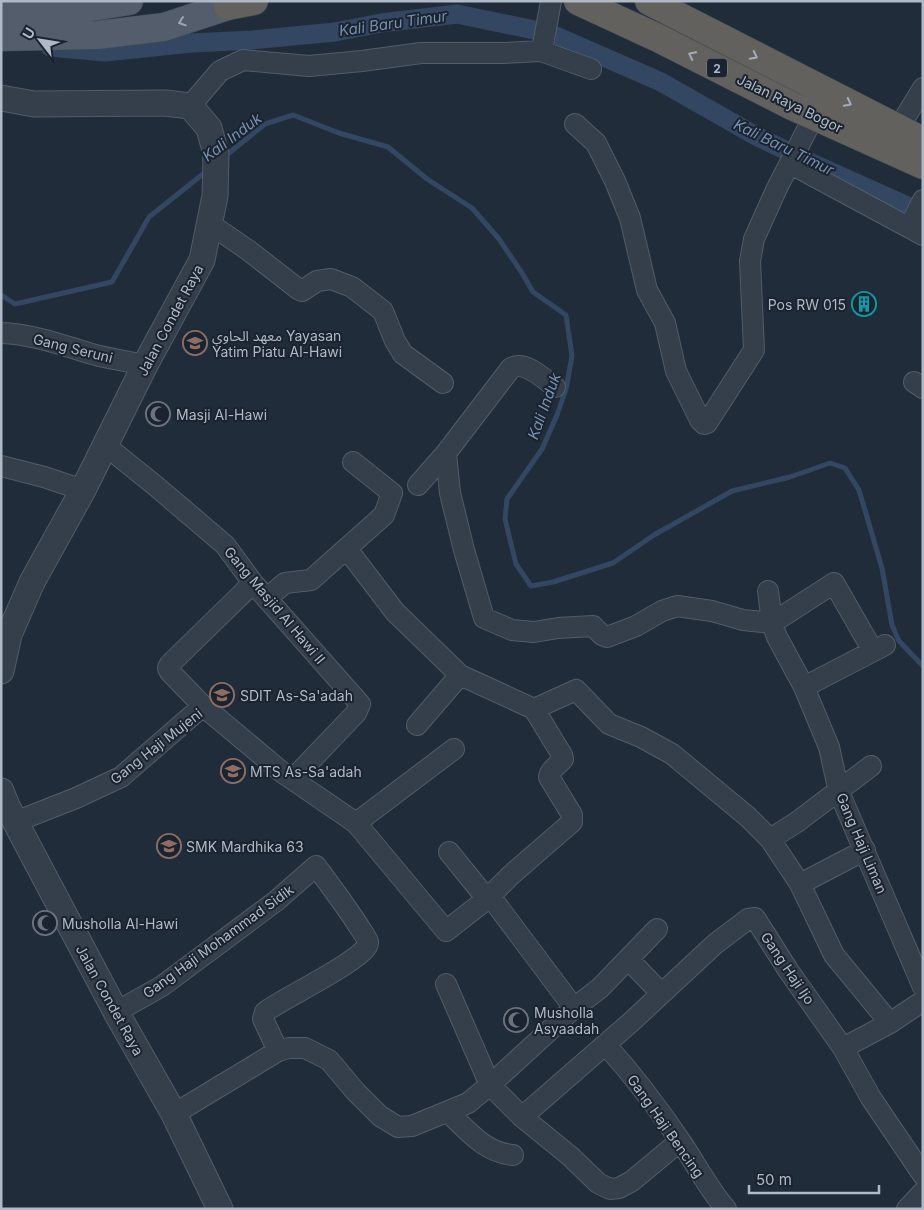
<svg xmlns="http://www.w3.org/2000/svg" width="924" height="1210" viewBox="0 0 924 1210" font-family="Inter,'Noto Sans Arabic',sans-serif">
<rect width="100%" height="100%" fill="#212c3b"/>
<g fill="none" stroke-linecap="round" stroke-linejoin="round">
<!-- stream -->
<path stroke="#344762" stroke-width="5" d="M224,157l41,-33 28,-9 46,18 49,14 39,32 45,29 27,31 23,34 11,19 33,23 6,41 -6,33 -9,26 -15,34 -35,50 -2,20 11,45 15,22 22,-4 60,-19 41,-28 78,-44 58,-14 40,-14 15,5 14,22 23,78 10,57 7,16 24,25
M1,295l14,9 97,-22 37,-65 59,-47"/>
<!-- canal -->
<path stroke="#344762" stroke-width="19" d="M50,47l55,5 87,-9 60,-3 83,-8 46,-9 76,-9 92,19 112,49 95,54 62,30 105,47"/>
<defs>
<path id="minor" d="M541,51l2,-6 8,-44
M190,106l30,-35 23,-11 66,6 53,-5 59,-8h83l37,-2 50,18
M575,124l21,19 19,38 15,37 17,72 18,33 11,48 24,49 4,4 3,-1 47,-73 -4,-89 4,-22 23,-51 37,-72
M898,129l25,-41
M791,164l132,71
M210,224l38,26 50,39 4,2 15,-10 14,-2 21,8 31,24 12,30 8,13 40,29
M909,227l14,-27
M1,333c31,1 61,12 91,21 17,5 35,7 53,11
M914,382l9,6
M106,446l51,41 68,58 28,38 107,121 -4,9 -63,66
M446,453l4,40 14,57 20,68 28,12 22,2 24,-4 35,-2 9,9 5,2 29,-11 26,-15 15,-5 35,5 31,9 29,3 62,-40 39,68
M1,466l43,11 39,13
M418,485l28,-32 65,-85c14,-8 33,11 44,19
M347,549l48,63 65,63 74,34 42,-19 33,34 32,13 31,17 76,63 22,22
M768,591l4,32 5,14 27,50 25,60 10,45 84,195
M267,598l18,-15 26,-3 73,-65 8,-22 -39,-31
M804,687l81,-42
M203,706l-33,-34 -2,-4 2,-4 83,-81
M417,725l43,-50
M871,766l-74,56 -27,17 30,45 34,71 56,68
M15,822l61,-24 45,-21 82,-71 80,67 73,50 90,108 41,-32 24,-24 61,-53v-7l-23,-38c1,-8 10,-12 14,-18l-1,-4 -28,-46
M356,823l98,-74
M449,852l38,47
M800,884l65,-34
M496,904l78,104
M628,959l33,34
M446,984l44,101 32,32 48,39 28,27 12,6 9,-1 13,-7 48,-40
M116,1012l46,-26 114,-85 40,-35c14,19 29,39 42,59 3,5 8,11 10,17 3,15 -89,58 -103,70l-2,7 15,32
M606,1045c27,30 52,63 75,97 15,22 27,46 45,67
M843,1048l47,-25 33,-22
M448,1112c19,18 37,41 65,43
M174,1114l104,-63 11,-3h16l24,12 26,31 25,25 18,11 14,-1 56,-23 22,-18 84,-77 26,-20 57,-59
M522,1117l108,-94 85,-79 33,-25 7,-1 33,52 55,78 28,50 52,77
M907,1209l16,-17"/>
<path id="tertiary" d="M1,98l33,6 131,-1 25,3 19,22 7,26 -1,42 -13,64 -57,105 -62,125 -51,92 -23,53 -8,36
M1,791l6,15 109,206 58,102 46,95"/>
<path id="primary" d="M1,12l72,-2 56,-9
M1,37l97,-2 66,-8 64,-21 7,-5"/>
<path id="trunk" d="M578,1l80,37 134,68 131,59
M649,1l274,140
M228,6l26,-5"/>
</defs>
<!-- minor casing -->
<use href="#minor" stroke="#535c69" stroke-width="22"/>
<!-- tertiary casing -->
<use href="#tertiary" stroke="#535c69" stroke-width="27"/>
<!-- primary casing -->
<use href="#primary" stroke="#3e4754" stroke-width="29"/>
<!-- trunk casing -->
<use href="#trunk" stroke="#3d4652" stroke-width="29"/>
<!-- minor -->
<use href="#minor" stroke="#353e4b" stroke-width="20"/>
<!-- tertiary -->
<use href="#tertiary" stroke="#353e4b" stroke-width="25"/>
<!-- primary -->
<use href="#primary" stroke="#535d6b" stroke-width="28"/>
<!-- trunk -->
<use href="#trunk" stroke="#62615e" stroke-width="28"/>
</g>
<!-- one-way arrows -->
<defs><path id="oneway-chevron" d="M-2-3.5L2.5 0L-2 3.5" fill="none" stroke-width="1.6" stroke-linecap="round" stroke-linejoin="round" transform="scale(1.25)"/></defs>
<use stroke="#9da7b5" href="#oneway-chevron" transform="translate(182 22) rotate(161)"/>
<g stroke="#a4acb7">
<use href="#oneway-chevron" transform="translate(692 55) rotate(-153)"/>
<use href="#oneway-chevron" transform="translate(754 56) rotate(27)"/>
<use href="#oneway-chevron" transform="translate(848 103) rotate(27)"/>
</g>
<!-- icons -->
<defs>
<symbol id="building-ring" viewBox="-11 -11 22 22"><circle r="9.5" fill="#1a232f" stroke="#0f9aa8" stroke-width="1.5"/><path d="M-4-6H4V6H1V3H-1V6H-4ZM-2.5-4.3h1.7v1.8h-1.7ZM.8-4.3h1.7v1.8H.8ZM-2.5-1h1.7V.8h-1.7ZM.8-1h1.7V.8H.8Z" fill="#0f9aa8"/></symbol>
<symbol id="school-ring" viewBox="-11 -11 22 22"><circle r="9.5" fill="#1a232f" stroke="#8d6e63" stroke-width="1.5"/><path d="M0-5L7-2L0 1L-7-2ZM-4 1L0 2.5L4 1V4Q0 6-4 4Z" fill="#8d6e63"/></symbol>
<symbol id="mosque-ring" viewBox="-11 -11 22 22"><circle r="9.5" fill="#1a232f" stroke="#6b7280" stroke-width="1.5"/><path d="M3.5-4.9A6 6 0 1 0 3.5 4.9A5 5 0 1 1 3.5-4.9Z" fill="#6b7280"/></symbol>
</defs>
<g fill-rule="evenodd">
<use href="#building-ring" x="850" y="290" width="28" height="28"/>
<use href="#school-ring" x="181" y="329" width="28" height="28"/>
<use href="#mosque-ring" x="144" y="400" width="28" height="28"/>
<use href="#school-ring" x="208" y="681" width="28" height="28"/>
<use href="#school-ring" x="219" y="757" width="28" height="28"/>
<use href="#school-ring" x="155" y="832" width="28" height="28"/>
<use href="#mosque-ring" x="31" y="909" width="28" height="28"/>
<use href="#mosque-ring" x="502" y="1006" width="28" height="28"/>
</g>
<g text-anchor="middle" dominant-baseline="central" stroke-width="4" stroke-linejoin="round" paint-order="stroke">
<!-- shield labels -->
<rect fill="#1a232f" stroke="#838c99" stroke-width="1" x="707" y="58.5" width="20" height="19" rx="4"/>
<g font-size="12" font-weight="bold" fill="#b0b9c7">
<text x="717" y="68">2</text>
</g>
<!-- street labels -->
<g font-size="14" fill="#b0b9c7" stroke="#1a232f">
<text transform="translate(790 103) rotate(26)">Jalan Raya Bogor</text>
<text transform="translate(170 320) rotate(-62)">Jalan Condet Raya</text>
<text transform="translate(73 348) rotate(14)">Gang Seruni</text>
<text transform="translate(275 605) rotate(50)">Gang Masjid Al Hawi II</text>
<text transform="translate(156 746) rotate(-38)">Gang Haji Mujeni</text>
<text transform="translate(862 843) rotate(67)">Gang Haji Liman</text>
<text transform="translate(218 941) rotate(-36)">Gang Haji Mohammad Sidik</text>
<text transform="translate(788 968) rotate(56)">Gang Haji Ijo</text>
<text transform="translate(110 1000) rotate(61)">Jalan Condet Raya</text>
<text transform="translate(666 1126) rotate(55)">Gang Haji Bencing</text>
</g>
<!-- poi labels -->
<g font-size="14" fill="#b0b9c7" stroke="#1a232f" text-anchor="start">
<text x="846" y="304" text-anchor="end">Pos RW 015</text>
<text x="212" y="335">معهد الحاوي Yayasan<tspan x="212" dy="16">Yatim Piatu Al-Hawi</tspan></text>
<text x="176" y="414">Masji Al-Hawi</text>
<text x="240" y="695">SDIT As-Sa'adah</text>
<text x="250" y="771">MTS As-Sa'adah</text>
<text x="186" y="846">SMK Mardhika 63</text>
<text x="62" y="923">Musholla Al-Hawi</text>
<text x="534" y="1012">Musholla<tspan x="534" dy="16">Asyaadah</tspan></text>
</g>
<!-- water labels -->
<g font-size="15" font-style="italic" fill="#778fb0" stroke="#1a232f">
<text transform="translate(393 23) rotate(-8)">Kali Baru Timur</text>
<text transform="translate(232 137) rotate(-37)">Kali Induk</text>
<text transform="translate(784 147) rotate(26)">Kali Baru Timur</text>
<text transform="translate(544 406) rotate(-70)">Kali Induk</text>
</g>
</g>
<!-- border -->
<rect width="924" height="1210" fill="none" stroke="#b0b9c7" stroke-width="5"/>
<!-- north arrow -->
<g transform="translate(40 40) rotate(301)" stroke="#1a232f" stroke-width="4" paint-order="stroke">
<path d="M0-4L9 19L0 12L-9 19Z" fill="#b0b9c7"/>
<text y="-8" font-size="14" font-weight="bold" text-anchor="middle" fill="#b0b9c7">U</text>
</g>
<!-- scale -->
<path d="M749 1185v8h130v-8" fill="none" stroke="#b0b9c7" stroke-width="2.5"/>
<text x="756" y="1185" font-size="15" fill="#b0b9c7" stroke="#1a232f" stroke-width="4" paint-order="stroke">50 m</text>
</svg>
